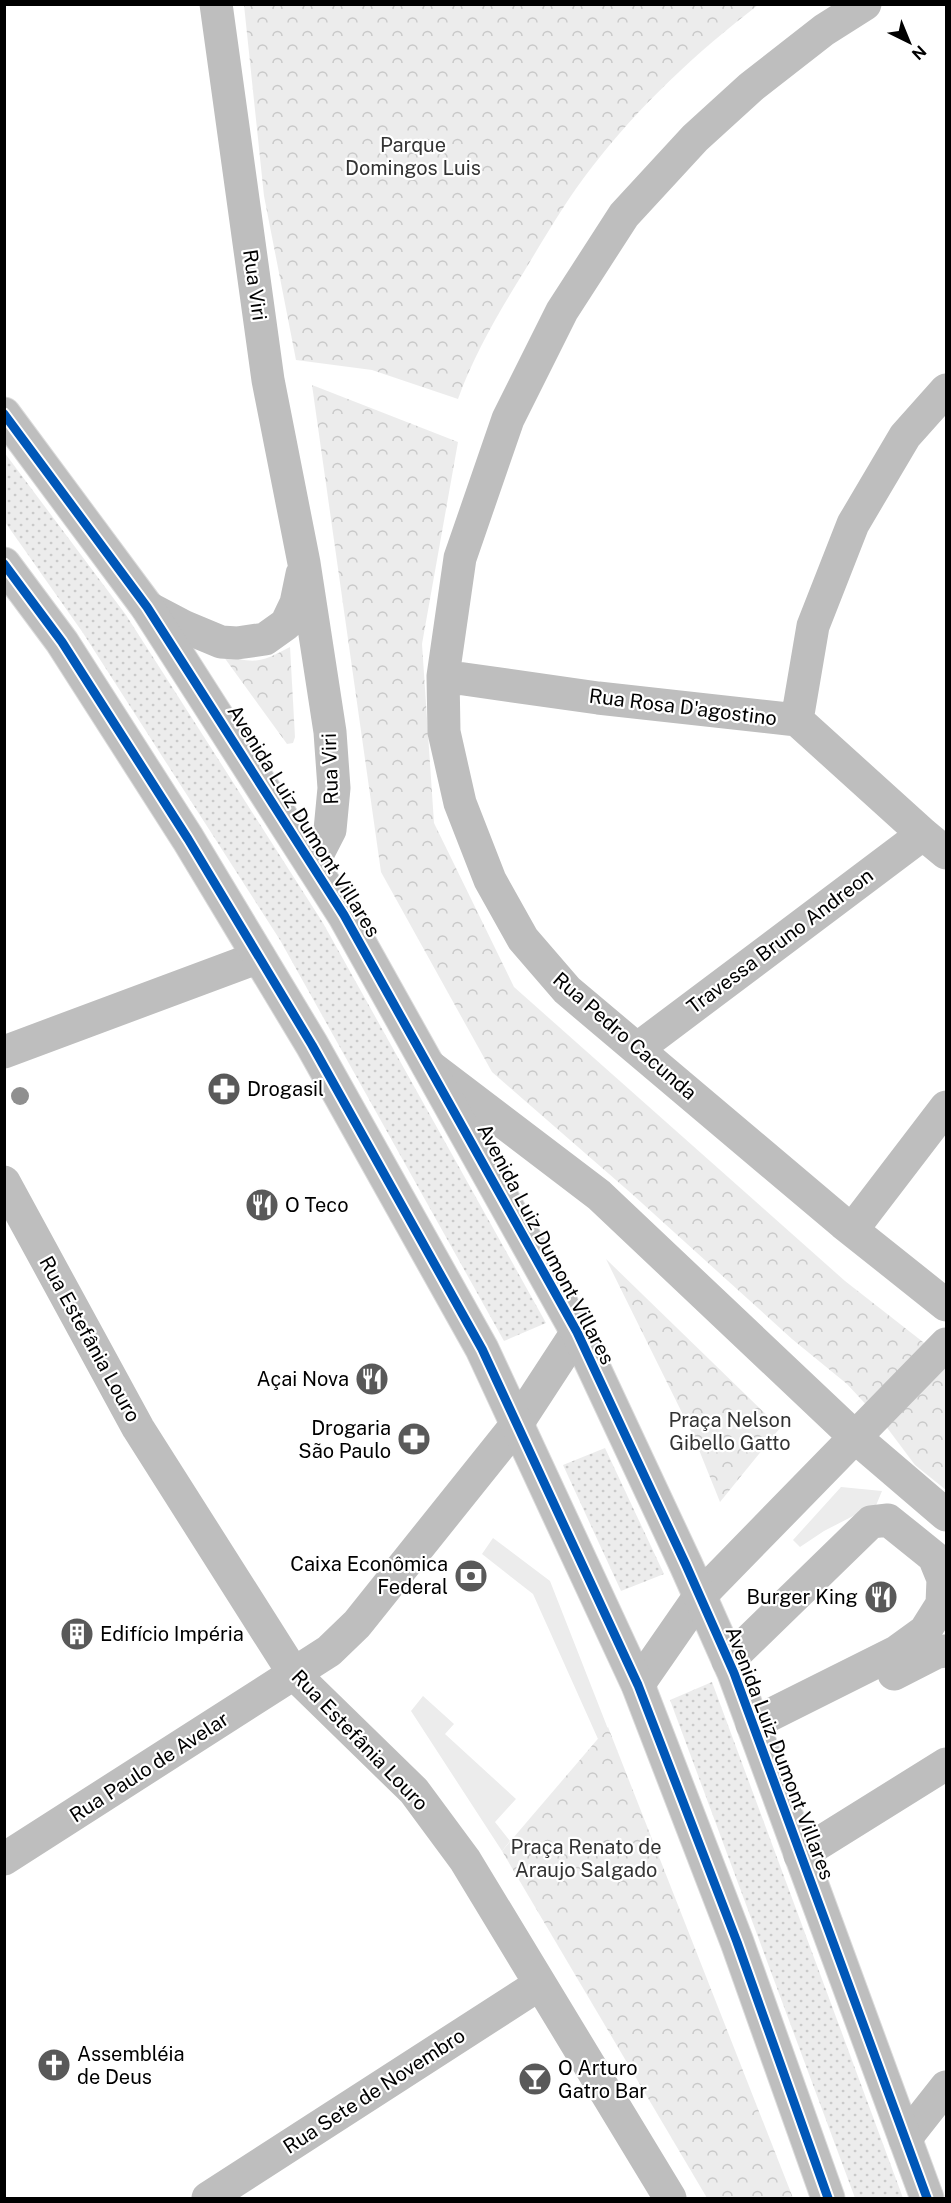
<svg xmlns="http://www.w3.org/2000/svg" width="951" height="2203" viewBox="0 0 951 2203" font-family="'Public Sans',sans-serif">
<defs>
<pattern id="grass-dots" width="8" height="8" patternUnits="userSpaceOnUse" patternTransform="scale(1.5)"><rect width="8" height="8" fill="#ececec"/><path d="M2 2h.1M6 6h.1" fill="none" stroke="#c9c9c9" stroke-width="1.8" stroke-linecap="round"/></pattern>
<pattern id="forest-crowns" width="20" height="18" patternUnits="userSpaceOnUse" patternTransform="scale(1.5)"><rect width="20" height="18" fill="#ececec"/><path d="M2 6a3 3 0 1 1 6 0M12 15a3 3 0 1 1 6 0" fill="none" stroke="#c9c9c9"/></pattern>
</defs>
<rect width="100%" height="100%" fill="#fff"/>
<!-- grass -->
<path fill="url(#grass-dots)" d="M4,452l122,163 197,308 223,400 -42,18 -224,-401 -197,-307 -78,-111z
M605,1448l59,126 -43,17 -58,-126z
M712,1682l191,516h-48l-185,-498z"/>
<!-- forest -->
<path fill="url(#forest-crowns)" d="M244,5v-1l514,1c-61,47 -119,101 -166,162 -25,32 -46,68 -67,103 -25,40 -51,84 -67,129l-86,-29 -76,-10 -32,-164z
M312,385l146,57 -36,202 12,179 80,164 331,294 101,79v130l-31,-25 -30,-40 -38,-41 -55,-45 -160,-145 -140,-122 -111,-200z
M290,647l5,90 -2,6 -6,1 -66,-91c33,12 39,10 69,-6z
M606,1259l174,169 -60,74 -27,-67z
M608,1727l185,471h-86l-205,-347z"/>
<!-- garden -->
<path fill="#ececec" d="M841,1487l41,4 -10,24h-17l-31,16 -24,16 -7,-7z
M493,1538l57,43 58,148 -10,10 -65,-145 -51,-40z
M423,1696l31,28 -9,10 71,65 -21,23 15,19 -8,10 -91,-140z"/>
<g fill="none" stroke-linecap="round" stroke-linejoin="round">
<defs>
<path id="major" d="M4,414l143,193 197,308 233,417 109,233 48,108 193,525
M4,564l58,78 126,197 124,206 170,304 156,336 99,257 91,256"/>
</defs>
<!-- major casing -->
<use href="#major" stroke="#dbdbdb" stroke-width="35"/>
<!-- minor -->
<path stroke="#bebebe" stroke-width="33" d="M216,4l52,376 36,183 26,169 4,56 -4,42 -18,35
M865,4l-41,26 -73,57 -56,51 -71,77 -62,96 -54,108 -48,139 -17,118 1,56 16,71 30,77 33,59 44,51 276,233 103,82
M147,607l38,20 36,15 16,1 28,-4 21,-15 10,-21 6,-29
M443,676l155,22 199,22 126,114 23,19
M797,720l16,-94 40,-102 52,-88 41,-46
M637,1049l286,-215
M4,1052l255,-95
M428,1065l171,130 257,243 90,77
M4,1182l134,246 156,246 120,117 51,69 205,338
M852,1230l94,-123
M728,1661l143,-139 17,-2 46,37 9,22 -1,25 -17,27 -29,21 -144,72
M894,1674l43,-22 9,-1
M638,1685l61,-88 247,-253
M800,1855l146,-91
M4,1859l325,-208 28,-27 160,-200 60,-92
M905,2139l41,-52
M208,2198l332,-214"/>
<!-- major -->
<use href="#major" stroke="#bebebe" stroke-width="33"/>
<defs>
<path id="cycleway" d="M4,414l143,193 197,308 233,417 109,233 48,108 193,525
M4,564l58,78 126,197 124,206 170,304 156,336 99,257 91,256"/>
</defs>
<!-- cycleway casing -->
<use href="#cycleway" stroke="#fff" stroke-width="13"/>
<!-- cycleway -->
<use href="#cycleway" stroke="#0057b8" stroke-width="9"/>
</g>
<!-- trees -->
<circle fill="#8f8f8f" cx="20" cy="1096" r="9"/>
<!-- icons -->
<defs>
<symbol id="pharmacy-disc" viewBox="-11 -11 22 22"><circle r="9.5" fill="#595959" stroke="#fff"/><path d="M-2-6h4v4h4v4h-4v4h-4v-4h-4v-4h4Z" fill="#fff"/></symbol>
<symbol id="restaurant-disc" viewBox="-11 -11 22 22"><circle r="9.5" fill="#595959" stroke="#fff"/><path d="M-5-6h1v4h1v-4h1v4h1v-4h1v5L-1.5 .5V6h-2V.5L-5-1ZM5-6V6H3V1.5H1.5Q1.5-4 5-6Z" fill="#fff"/></symbol>
<symbol id="bank-disc" viewBox="-11 -11 22 22"><circle r="9.5" fill="#595959" stroke="#fff"/><path d="M-6-4H6V4H-6ZM0-2.3a2.3 2.3 0 1 0 0 4.6a2.3 2.3 0 1 0 0-4.6Z" fill="#fff"/></symbol>
<symbol id="building-disc" viewBox="-11 -11 22 22"><circle r="9.5" fill="#595959" stroke="#fff"/><path d="M-4-6H4V6H1V3H-1V6H-4ZM-2.5-4.3h1.7v1.8h-1.7ZM.8-4.3h1.7v1.8H.8ZM-2.5-1h1.7V.8h-1.7ZM.8-1h1.7V.8H.8Z" fill="#fff"/></symbol>
<symbol id="church-disc" viewBox="-11 -11 22 22"><circle r="9.5" fill="#595959" stroke="#fff"/><path d="M-1.2-6h2.4v3.5h3.3v2.4h-3.3V6h-2.4V-.1h-3.3v-2.4h3.3Z" fill="#fff"/></symbol>
<symbol id="bar-disc" viewBox="-11 -11 22 22"><circle r="9.5" fill="#595959" stroke="#fff"/><path d="M-6-5H6L.8 .8V4.5H3.5V6h-7V4.5H-.8V.8Z" fill="#fff"/></symbol>
</defs>
<g fill-rule="evenodd">
<use href="#pharmacy-disc" x="205" y="1070" width="38" height="38"/>
<use href="#restaurant-disc" x="243" y="1186" width="38" height="38"/>
<use href="#restaurant-disc" x="353" y="1360" width="38" height="38"/>
<use href="#pharmacy-disc" x="395" y="1420" width="38" height="38"/>
<use href="#bank-disc" x="452" y="1557" width="38" height="38"/>
<use href="#restaurant-disc" x="862" y="1578" width="38" height="38"/>
<use href="#building-disc" x="58" y="1615" width="38" height="38"/>
<use href="#church-disc" x="35" y="2046" width="38" height="38"/>
<use href="#bar-disc" x="516" y="2060" width="38" height="38"/>
</g>
<g text-anchor="middle" dominant-baseline="central" stroke-width="4.5" stroke-linejoin="round" paint-order="stroke">
<!-- park labels -->
<g font-size="20" fill="#333" stroke="#fff">
<text x="413" y="145">Parque<tspan x="413" dy="23">Domingos Luis</tspan></text>
<text x="730" y="1420">Praça Nelson<tspan x="730" dy="23">Gibello Gatto</tspan></text>
<text x="586" y="1847">Praça Renato de<tspan x="586" dy="23">Araujo Salgado</tspan></text>
</g>
<!-- street labels -->
<g font-size="20" fill="#000" stroke="#fff">
<text transform="translate(255 285) rotate(82)">Rua Viri</text>
<text transform="translate(683 707) rotate(7)">Rua Rosa D'agostino</text>
<text transform="translate(330 769) rotate(-92)">Rua Viri</text>
<text transform="translate(304 821) rotate(58)">Avenida Luiz Dumont Villares</text>
<text transform="translate(780 941) rotate(-37)">Travessa Bruno Andreon</text>
<text transform="translate(625 1036) rotate(41)">Rua Pedro Cacunda</text>
<text transform="translate(546 1244) rotate(62)">Avenida Luiz Dumont Villares</text>
<text transform="translate(90 1339) rotate(61)">Rua Estefânia Louro</text>
<text transform="translate(360 1740) rotate(46)">Rua Estefânia Louro</text>
<text transform="translate(780 1753) rotate(69)">Avenida Luiz Dumont Villares</text>
<text transform="translate(149 1767) rotate(-33)">Rua Paulo de Avelar</text>
<text transform="translate(374 2091) rotate(-33)">Rua Sete de Novembro</text>
</g>
<!-- poi labels -->
<g font-size="20" fill="#000" stroke="#fff" text-anchor="start">
<text x="247" y="1089">Drogasil</text>
<text x="285" y="1205">O Teco</text>
<text x="349" y="1379" text-anchor="end">Açai Nova</text>
<text x="391" y="1428" text-anchor="end">Drogaria<tspan x="391" dy="23">São Paulo</tspan></text>
<text x="448" y="1564" text-anchor="end">Caixa Econômica<tspan x="448" dy="23">Federal</tspan></text>
<text x="858" y="1597" text-anchor="end">Burger King</text>
<text x="100" y="1634">Edifício Impéria</text>
<text x="77" y="2054">Assembléia<tspan x="77" dy="23">de Deus</tspan></text>
<text x="558" y="2068">O Arturo<tspan x="558" dy="23">Gatro Bar</tspan></text>
</g>
</g>
<!-- border -->
<rect width="951" height="2203" fill="none" stroke="#000000" stroke-width="12"/>
<!-- north arrow -->
<g transform="translate(909 42) rotate(137)" stroke="#ffffff" stroke-width="4.5" paint-order="stroke">
<path d="M0-4.5L10 22L0 15L-10 22Z" fill="#000000"/>
<text y="-9" font-size="16" font-weight="bold" text-anchor="middle" fill="#000000">N</text>
</g>
</svg>
